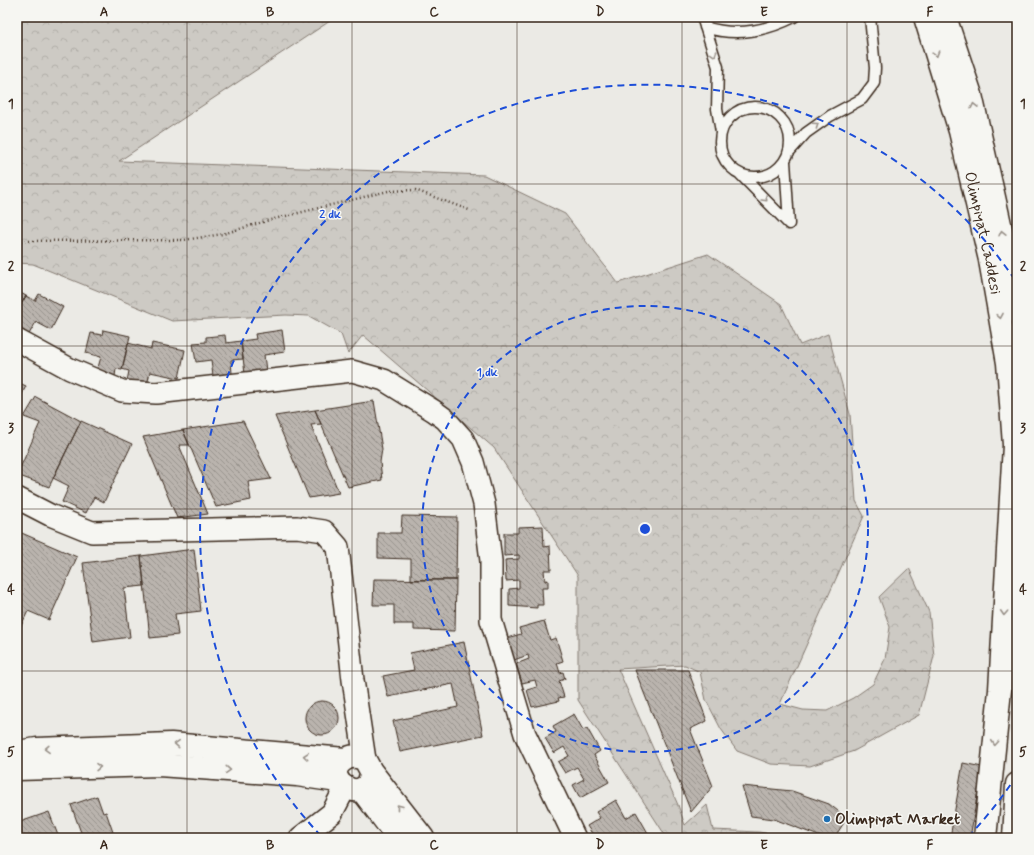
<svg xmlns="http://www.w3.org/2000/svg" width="1034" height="855" viewBox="0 0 1034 855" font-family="Mynerve,sans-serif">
<defs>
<pattern id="forest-crowns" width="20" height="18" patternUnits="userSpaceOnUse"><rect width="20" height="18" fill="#cdcac4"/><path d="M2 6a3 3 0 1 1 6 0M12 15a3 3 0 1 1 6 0" fill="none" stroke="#b1aea8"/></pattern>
<pattern id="building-back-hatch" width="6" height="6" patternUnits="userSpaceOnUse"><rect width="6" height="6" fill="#bab4ae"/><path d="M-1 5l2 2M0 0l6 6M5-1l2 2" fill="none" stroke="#98938d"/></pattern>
</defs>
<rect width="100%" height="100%" fill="#ebeae5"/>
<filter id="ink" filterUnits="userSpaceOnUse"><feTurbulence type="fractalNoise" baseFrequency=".025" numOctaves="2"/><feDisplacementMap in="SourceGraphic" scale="8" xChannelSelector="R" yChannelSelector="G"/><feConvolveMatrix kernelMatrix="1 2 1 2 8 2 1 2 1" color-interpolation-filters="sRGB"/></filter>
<g filter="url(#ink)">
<!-- forest -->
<path fill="url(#forest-crowns)" stroke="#847a71" d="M17,17h319l-217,144 365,14 81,39 53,69 90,-29 73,50 19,41 28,-11 22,80 6,87 8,15 -84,188 23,6 24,1 26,-13 20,-14 12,-25 5,-32 -11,-30 30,-29 20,44 5,44 -15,59 -65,36 -44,15 -39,-2 -34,-13 -16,-22 -15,-29 -6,-28 -15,-7 -67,4 60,136 7,20 22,-20 6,25 46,2 36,6h-128l-89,-138v-124l-84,-128 -131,-113 -15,19 -7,-20 -32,-18 -23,-1 -114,6 -139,-57 -16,-1z"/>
<!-- building -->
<path fill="url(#building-back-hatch)" stroke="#3b2a1e" d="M17,291l9,5 -9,15z
M39,294l24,13 -12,23 -15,-8 -8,14 -11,-6v-19l9,-15 9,5z
M103,330l27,6 -8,34 -6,-1 -1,7 -18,-5 4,-14 -15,-4 5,-20 11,2z
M282,330l3,22 -21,3 2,16 -21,3 -4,-33 15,-2 -1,-5z
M225,335l1,8 15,-2 2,18 -12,1 1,14 -19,2 -2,-16 -15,2 -3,-19 13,-1v-5z
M128,343l23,6 1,-6 33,7 -6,28 -29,-6 -3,13 -20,-4 2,-10 -7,-2z
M17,382l9,4 -9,18z
M36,397l45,24 -32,66 -32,-12 23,-52 -16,-6z
M374,401l8,48 -2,13 2,18 -34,7 -33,-77z
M315,410l6,14 -10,1 28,68 -30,5 -34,-82z
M81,421l51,23 -28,58 -10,-5 -8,16 -24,-11 7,-16 -16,-8z
M243,421l28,58 -23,3 3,18 -35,7 -33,-77z
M183,430l6,15h-10l29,69 -31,4 -34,-81z
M402,516l55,1 -1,63h-45v-21l-33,-1v-25h23z
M543,526l1,21 6,-1 1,24h-7l1,11 3,-1v8h-6l1,17h-6v3l-28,-2v-17l10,-1v-8l-13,1 -1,-21 14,-1v-4l-15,1v-23h14v-6z
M17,531l60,26 -28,63 -21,-9 -7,15 -4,-1z
M194,549l7,62 -26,3 3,21 -28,3 -9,-82z
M141,556l3,30 -20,2 6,49 -37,5 -10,-79z
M374,579l82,1 -1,51 -41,-1v-6h-20v-19h-21z
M544,621l6,19 6,-2 7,23 -6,2 3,10 3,-1 2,7 -6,2 5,16 -6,1 1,3 -27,6 -5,-17 10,-3 -2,-7 -13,3 -6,-19 13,-5 -1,-4 -14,5 -7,-22 14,-4 -2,-6z
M464,642l19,93 -83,17 -7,-31 65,-14 -5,-23 -65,13 -5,-21 31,-6 -4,-17z
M635,670h53l19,51 -17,8 23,57 -22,26z
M305 718a17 17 0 1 1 34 0a17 17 0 1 1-34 0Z
M574,714l9,16 4,-2 13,23 -6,4 15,27 -29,16 -7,-13 11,-6 -7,-12 -12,6 -7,-11 11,-6 -5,-9 -10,6 -9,-15 11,-6 -3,-6z
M963,763l19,4 -12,71h-20z
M742,786l50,5 37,13 18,14 -13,20h-10l-50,-19 -23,-3z
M97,796l6,17 3,-1 9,26h-32l-12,-33z
M616,800l10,18 10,-6 12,21 -9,5h-30l-3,-4 -7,4h-4l-8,-12 13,-8 -4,-6z
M49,812l10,26h-37l-5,-15z"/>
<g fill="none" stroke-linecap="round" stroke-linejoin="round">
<defs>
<path id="service" d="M702,17l16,50 -1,42 4,23
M705,27c30,10 61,4 89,-10
M720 142a35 35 0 1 1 70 0a35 35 0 1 1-70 0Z
M789,152l17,-19 24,-17 32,-17 12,-16 1,-15 -5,-51
M785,161l4,63
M740,174l49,50"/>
<path id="minor" d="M17,340l53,29 52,22 34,2 196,-22 32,9 50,31 11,8 18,20 10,23 11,42 7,57v59l34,114 50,104
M17,498l33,17 42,17 205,-5 27,4 14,16 15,133 12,80
M300,838l32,-25 13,-25"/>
<g id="tertiary">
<path id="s1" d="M925,17l35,114 30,129 18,103 6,82 -14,245 -15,148"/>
<path d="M945,17l26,78 40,178 6,39"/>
<path d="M17,752l20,-3 134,-5 174,15"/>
<path d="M17,769l142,-4 138,10 41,6"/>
<path d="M371,771c-1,40 -55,8 -27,-11 7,-5 14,-4 21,0l6,11 52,67"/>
<path d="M361,789l37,49"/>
<path d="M1014,838l3,-54"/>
</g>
</defs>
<!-- service casing -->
<use href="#service" stroke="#3b2a1e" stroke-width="13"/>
<!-- minor casing -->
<use href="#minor" stroke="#3b2a1e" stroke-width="24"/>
<!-- tertiary casing -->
<use href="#tertiary" stroke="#3b2a1e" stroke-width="25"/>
<!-- path -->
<path stroke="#3b2a1e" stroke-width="2.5" stroke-dasharray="1 3" stroke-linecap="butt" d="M17,241l167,-1 39,-6 43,-13 122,-30 27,-1 54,20"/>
<!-- service -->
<use href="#service" stroke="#f6f6f2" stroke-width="10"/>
<!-- minor -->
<use href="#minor" stroke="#f6f6f2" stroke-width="21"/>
<!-- tertiary -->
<use href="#tertiary" stroke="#f6f6f2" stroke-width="22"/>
</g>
<!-- one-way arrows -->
<defs><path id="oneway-chevron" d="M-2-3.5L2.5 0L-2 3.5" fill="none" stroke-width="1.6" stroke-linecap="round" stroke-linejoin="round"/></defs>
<g stroke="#989088">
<use href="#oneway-chevron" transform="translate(714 54) rotate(72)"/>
<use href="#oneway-chevron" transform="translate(936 54) rotate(73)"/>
<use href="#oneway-chevron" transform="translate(974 106) rotate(-103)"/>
<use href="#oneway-chevron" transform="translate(816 125) rotate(-35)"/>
<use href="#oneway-chevron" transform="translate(765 199) rotate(45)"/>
<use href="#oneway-chevron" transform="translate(1002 233) rotate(-103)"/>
<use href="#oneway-chevron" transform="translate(1000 316) rotate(80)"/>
<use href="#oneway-chevron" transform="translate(1004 613) rotate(93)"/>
<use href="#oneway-chevron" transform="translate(995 743) rotate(95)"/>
<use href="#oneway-chevron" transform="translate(177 744) rotate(-176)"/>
<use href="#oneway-chevron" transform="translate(47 749) rotate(178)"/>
<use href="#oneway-chevron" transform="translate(306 756) rotate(-175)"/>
<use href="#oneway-chevron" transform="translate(98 767) rotate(-1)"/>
<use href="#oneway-chevron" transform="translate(228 770) rotate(4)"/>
<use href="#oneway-chevron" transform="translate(399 807) rotate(-128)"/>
</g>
</g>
<!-- grid -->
<path fill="none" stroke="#3b2a1e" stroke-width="1" stroke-opacity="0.55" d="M187,17v821M352,17v821M517,17v821M682,17v821M847,17v821M17,184h1000M17,346h1000M17,509h1000M17,671h1000"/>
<!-- distance rings -->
<g fill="none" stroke="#1d4ed8" stroke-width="2" stroke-dasharray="7 5">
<circle cx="645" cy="529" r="223"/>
<path d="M1017 775A446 446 0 0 1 969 836M321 836A446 446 0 1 1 1017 283"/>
</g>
<!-- markers -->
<circle fill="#1f6fb2" stroke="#f6f6f2" stroke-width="1.5" cx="827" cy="819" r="4"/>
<g text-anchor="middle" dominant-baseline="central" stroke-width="3" stroke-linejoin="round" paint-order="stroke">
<!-- street labels -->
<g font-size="16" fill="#3b2a1e" stroke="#f6f6f2">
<text stroke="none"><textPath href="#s1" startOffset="224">Olimpiyat Caddesi</textPath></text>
</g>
<!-- poi labels -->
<g font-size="16" font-weight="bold" fill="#3b2a1e" stroke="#f6f6f2" text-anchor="start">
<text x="835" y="819">Olimpiyat Market</text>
</g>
</g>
<circle cx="645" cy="529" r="6" fill="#1d4ed8" stroke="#f6f6f2" stroke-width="2"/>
<g font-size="12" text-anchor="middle" font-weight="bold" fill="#1d4ed8" stroke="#f6f6f2" stroke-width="3" stroke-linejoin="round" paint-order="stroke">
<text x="330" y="218">2 dk</text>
<text x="487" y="376">1 dk</text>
</g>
<!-- margin -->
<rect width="1034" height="855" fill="none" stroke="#f6f6f2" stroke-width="44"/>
<rect x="22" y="22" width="990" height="811" fill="none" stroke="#3b2a1e" stroke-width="1.5"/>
<g font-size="13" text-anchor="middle" font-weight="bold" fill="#3b2a1e">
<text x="104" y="16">A</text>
<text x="270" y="16">B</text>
<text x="434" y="16">C</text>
<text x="600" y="16">D</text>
<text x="764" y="16">E</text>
<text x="930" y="16">F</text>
<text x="11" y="108">1</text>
<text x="1023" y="108">1</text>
<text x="11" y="270">2</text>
<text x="1023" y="270">2</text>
<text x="11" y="432">3</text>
<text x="1023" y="432">3</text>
<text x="11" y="594">4</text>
<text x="1023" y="594">4</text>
<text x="11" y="756">5</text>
<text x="1023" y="756">5</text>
<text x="104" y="849">A</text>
<text x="270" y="849">B</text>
<text x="434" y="849">C</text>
<text x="600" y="849">D</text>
<text x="764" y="849">E</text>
<text x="930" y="849">F</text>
</g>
</svg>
